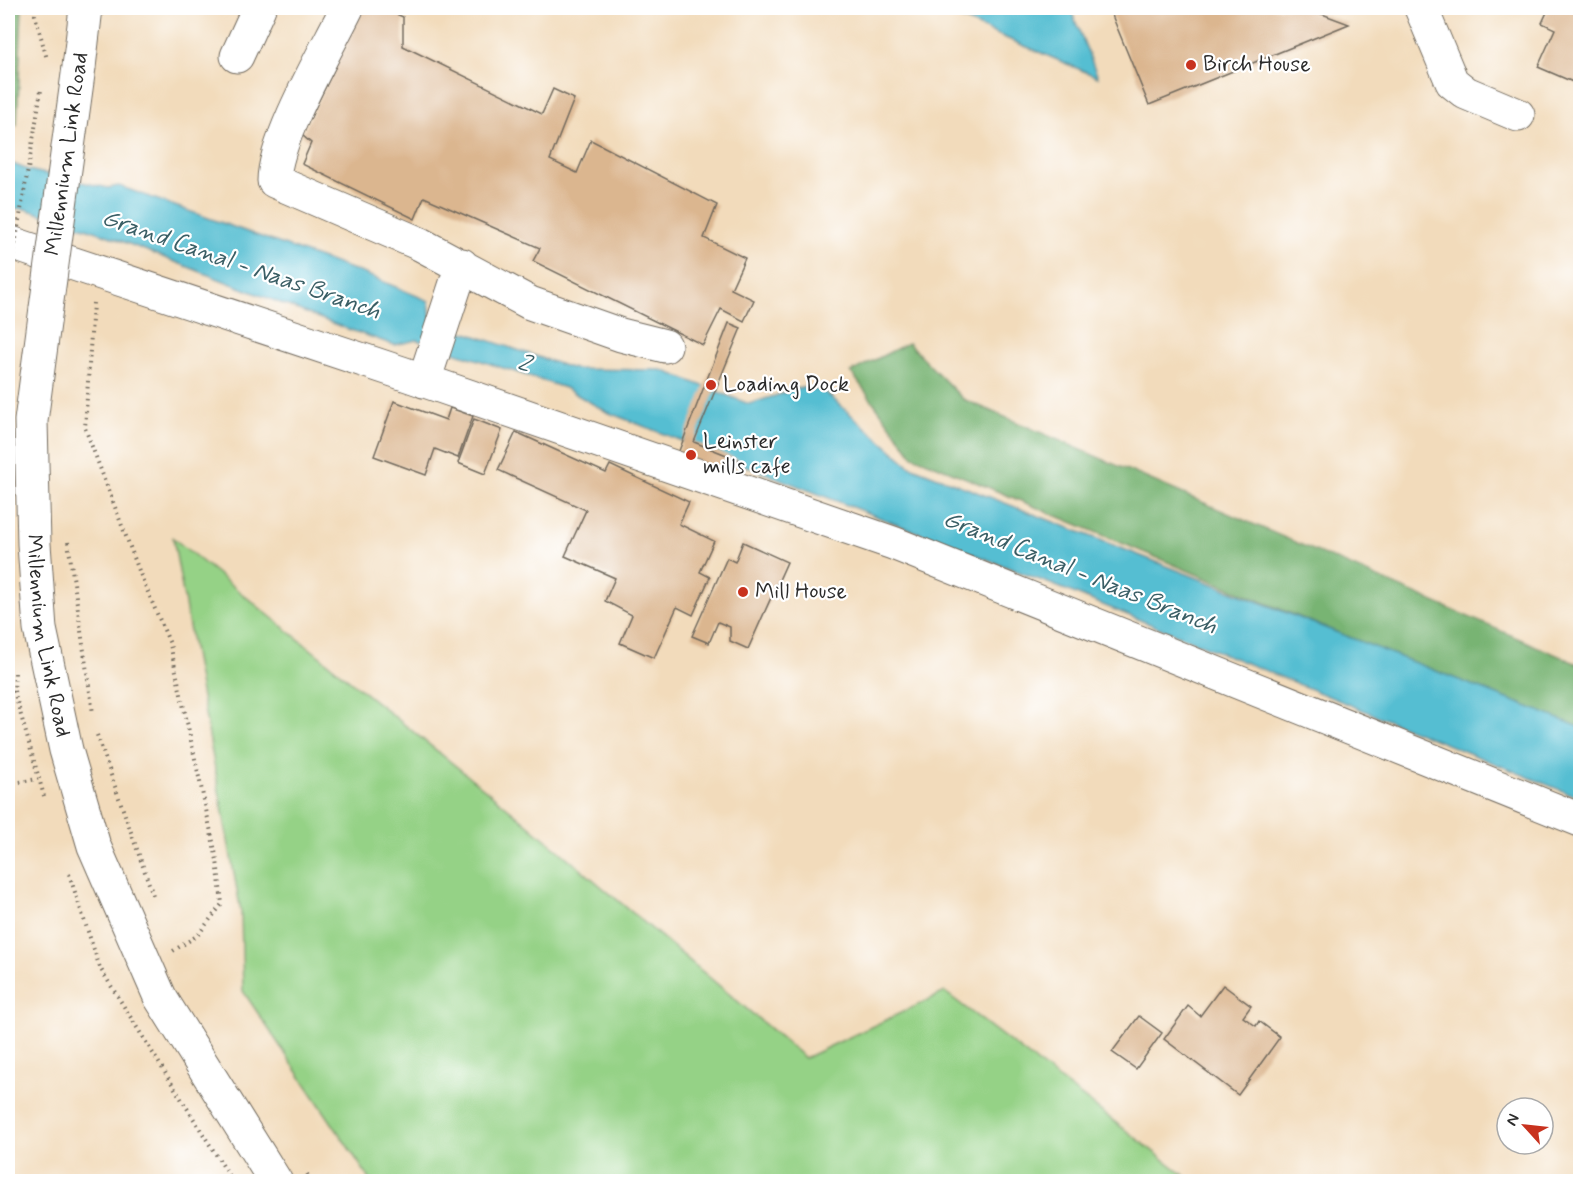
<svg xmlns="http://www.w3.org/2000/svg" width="1588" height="1189" viewBox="0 0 1588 1189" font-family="Mynerve,sans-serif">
<rect width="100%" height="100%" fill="#fff"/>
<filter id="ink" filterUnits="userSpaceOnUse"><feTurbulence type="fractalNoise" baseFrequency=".0167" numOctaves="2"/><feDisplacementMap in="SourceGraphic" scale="12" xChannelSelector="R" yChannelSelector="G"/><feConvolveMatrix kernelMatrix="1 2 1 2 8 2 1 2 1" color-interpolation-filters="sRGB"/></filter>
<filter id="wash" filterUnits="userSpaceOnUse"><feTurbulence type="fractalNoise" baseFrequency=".008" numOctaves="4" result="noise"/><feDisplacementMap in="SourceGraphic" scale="24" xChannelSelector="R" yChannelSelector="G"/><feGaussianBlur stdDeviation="1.35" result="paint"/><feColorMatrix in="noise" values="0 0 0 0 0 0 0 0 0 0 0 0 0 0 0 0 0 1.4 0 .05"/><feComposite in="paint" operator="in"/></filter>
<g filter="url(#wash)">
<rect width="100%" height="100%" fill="#f2dbbb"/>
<!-- green -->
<path fill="#95d286" stroke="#607e58" stroke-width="1.5" d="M173,538l346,279 286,241 140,-66 247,189h-821l-128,-190 -2,-79z"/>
<!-- forest -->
<path fill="#78b473" stroke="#52704f" stroke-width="1.5" d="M8,8h14l-5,117 -9,-2z
M908,343l55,56 617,266v69l-667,-278 -62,-84z"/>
<!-- water -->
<path fill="#55bed2" stroke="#40747e" stroke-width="1.5" d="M935,8h135l28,69z
M8,162l20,8 80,18 11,-2 246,88 64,27 2,20 143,48 88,1 87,34 54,-17 22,5 85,74 670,261v71l-519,-210 -454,-176 -42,-24 -148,-48 -23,5 -52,-18 -241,-94 -76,-24 -17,-1z"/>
<g id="blocks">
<!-- building -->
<path fill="#dbb68f" d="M364,8h19l20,9v29l139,68 11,-25 21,10 -24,61 27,13 14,-33 126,65 -13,33 41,20 -14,31 23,11 -10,21 -23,-12 -18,36 -170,-84 7,-13 -116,-51 -9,22 -113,-55 9,-21 -9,-8z
M1109,8h197l43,16 -200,81z
M1549,8h31v77l-42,-18 17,-38 -13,-6z
M729,323l12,5 -47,114 45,18 -9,20 -55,-19z
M394,401l52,19 4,-12 23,8 -15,42 -23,-9 -9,26 -52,-19z
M474,419l28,11 -17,44 -27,-11z
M516,432l90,41 4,-8 79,37 -10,22 35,17 -14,31 10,5 -17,38 -16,-8 -23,51 -34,-15 12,-28 -27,-14 10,-23 -50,-22 21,-46 -88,-40z
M743,542l44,20 -39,87 -18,-8v-14l-12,-5 -9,21 -17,-7 35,-78 8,4z
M1223,985l28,21 -8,11 13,9 3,-5 21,16 -42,58 -74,-56 24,-33 12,10z
M1139,1016l23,17 -26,36 -24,-17z"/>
</g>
</g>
<g filter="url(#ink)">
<use href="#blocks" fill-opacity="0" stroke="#71695d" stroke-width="1.5"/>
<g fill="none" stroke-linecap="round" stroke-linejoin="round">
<defs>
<path id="minor" d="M347,8c-20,41 -73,131 -73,173l146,63 110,59 91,32 44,11
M1421,8l31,74 14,11 52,22
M237,56l22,-48
M8,242l394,131 491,170 687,277
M424,381l38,-116"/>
<g id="major">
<path d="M79,67l7,-59"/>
<path id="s1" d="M46,308l-15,113 3,123 6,85 26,121 28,96 66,151 116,185"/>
</g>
</defs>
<!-- minor casing -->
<use href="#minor" stroke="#71695d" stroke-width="35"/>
<!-- major casing -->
<use href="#major" stroke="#71695d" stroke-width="35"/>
<!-- path -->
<path stroke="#71695d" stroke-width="4" stroke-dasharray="1.5 4.5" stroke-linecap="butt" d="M36,8l-1,7 12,44
M35,128l6,-38
M9,280l1,46
M93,303l-8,125 56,148 29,68 47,216 5,44 -24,31 -25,16
M68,542l25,171
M15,673l-1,18 30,105
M97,735l57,163
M8,784l30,-5
M69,874l31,94 133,214
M307,1174l5,8"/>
<!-- minor -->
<use href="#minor" stroke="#fff" stroke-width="33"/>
<!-- major -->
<use href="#major" stroke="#fff" stroke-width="33"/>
<defs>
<path id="major-bridge" d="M46,308l33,-241"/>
</defs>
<!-- major-bridge casing -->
<use href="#major-bridge" stroke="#71695d" stroke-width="35" stroke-linecap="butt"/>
<!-- path-bridge -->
<path stroke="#71695d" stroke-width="4" stroke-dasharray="1.5 4.5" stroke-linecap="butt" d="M9,280l26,-152"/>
<!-- major-bridge -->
<use href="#major-bridge" stroke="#fff" stroke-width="33"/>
</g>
</g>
<!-- markers -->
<g fill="#c8321e" stroke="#fff" stroke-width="2">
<circle cx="1191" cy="65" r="6"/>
<circle cx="711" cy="385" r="6"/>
<circle cx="691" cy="455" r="6"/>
<circle cx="743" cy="592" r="6"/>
</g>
<g text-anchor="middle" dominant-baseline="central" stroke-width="4.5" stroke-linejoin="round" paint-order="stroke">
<!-- poi labels -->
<g font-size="22" fill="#2b2b2b" stroke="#fff" text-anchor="start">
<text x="1203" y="65">Birch House</text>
<text x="723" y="385">Loading Dock</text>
<text x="703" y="442">Leinster<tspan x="703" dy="25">mills cafe</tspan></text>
<text x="755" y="592">Mill House</text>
</g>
<!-- street labels -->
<g font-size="22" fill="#2b2b2b" stroke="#fff">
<text transform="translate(67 154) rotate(-82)">Millennium Link Road</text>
<text stroke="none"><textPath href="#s1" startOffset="330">Millennium Link Road</textPath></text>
</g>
<!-- water labels -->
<g font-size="24" font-style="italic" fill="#3a5e65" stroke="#fff">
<text transform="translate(241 265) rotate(19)">Grand Canal - Naas Branch</text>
<text transform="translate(524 364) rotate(18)">2</text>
<text transform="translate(1080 573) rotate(22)">Grand Canal - Naas Branch</text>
</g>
</g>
<!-- margin -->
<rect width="1588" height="1189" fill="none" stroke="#fff" stroke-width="30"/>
<!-- north arrow -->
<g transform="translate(1525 1126) rotate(297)"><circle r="28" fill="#ffffff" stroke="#aaaaaa" stroke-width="1.5"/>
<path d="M0-4.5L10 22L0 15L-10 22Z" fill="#c8321e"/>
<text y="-9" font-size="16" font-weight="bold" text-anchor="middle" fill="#2b2b2b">N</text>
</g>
</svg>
